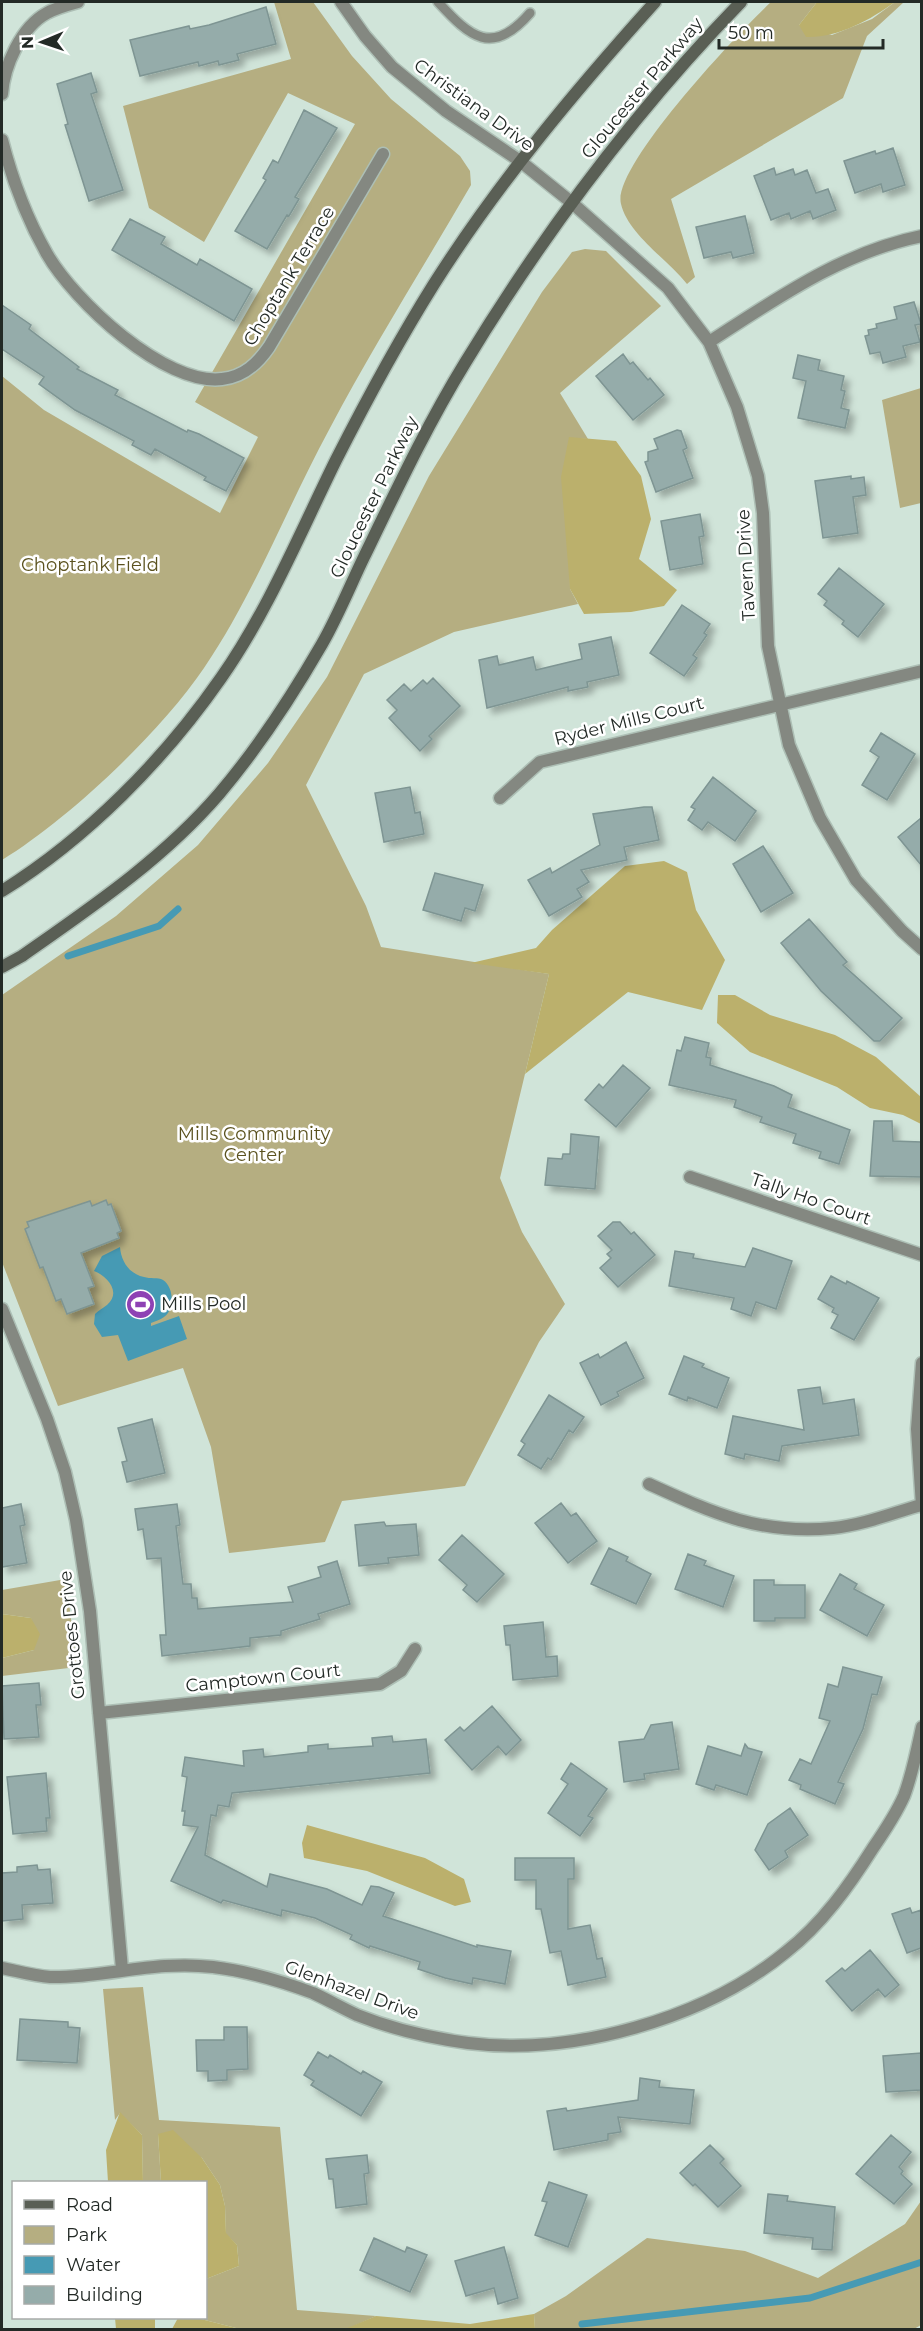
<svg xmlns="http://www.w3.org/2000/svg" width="923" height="2331" viewBox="0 0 923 2331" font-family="Montserrat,sans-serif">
<defs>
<filter id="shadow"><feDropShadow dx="5.5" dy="5.5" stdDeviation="3" flood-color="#0004"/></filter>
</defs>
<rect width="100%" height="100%" fill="#d0e4d9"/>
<!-- green -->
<path fill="#b5ae81" d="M274,2h39l39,54 39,43 69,57 10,15 1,14c-47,81 -97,160 -141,243 -43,79 -75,165 -126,240 -44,65 -135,151 -202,192v-484l42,34 176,103 38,-76 -63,-35 160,-278 -67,-31 -84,149 -55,-34 -26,-102 168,-47z
M771,2h46l-18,23 33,10 40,-16 23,-17h9l-37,34 -24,62 -172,101 24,78 -8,7c-20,-25 -59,-50 -66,-80 -10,-37 120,-174 150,-202z
M585,249l21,2 55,55 -101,87 28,46 -19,-1 1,151 8,15 -124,28 -90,42 -58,111 60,121 15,41 168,27 -49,204 22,54 43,72 -26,38 -74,144 -123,15 -17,41 -96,11 -18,-106 -28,-79 -125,38 -56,-144v-267l114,-79 82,-71 70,-82 59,-86 102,-201 113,-184 30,-40z
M921,388v115l-21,5 -18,-108z
M66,1579l11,88 -75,9v-18l32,-8 -3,-32 -29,-4v-24z
M143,1987l16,133 121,7 17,183 79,6 -31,14 -105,-1 -43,-11h9v-39l33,-13 -2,-21 -11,-11 -1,-28 -5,-21 -18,-27 -44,-24 3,48h-18l-1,-47 -22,-22 -5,7 -12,-131z
M921,2201v124l-7,4 -379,1 -1,-16 32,-18 81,-58 98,13 73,27 87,-54z"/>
<!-- forest -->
<path fill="#bbb06c" d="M817,2h78c-25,18 -57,36 -89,35l-7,-12z
M569,437l47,4 25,35 10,43 -12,40 38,31 -13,16 -33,6 -47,2 -14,-25 -9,-112z
M664,861l23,11 9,38 29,50 -23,50 -74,-18 -103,82 24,-100 -78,-11 65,-15 16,-18 73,-64z
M718,995h17l35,20 65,20 41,22 45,40v27l-18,-9 -33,-7 -33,-21 -87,-35 -33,-29z
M2,1614l29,4 9,16 -6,16 -32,8z
M307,1825l118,33 39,21 7,23 -16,4 -88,-35 -63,-13 -2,-15z
M120,2112l22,23 1,47h-35l-2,-32z
M173,2130l29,28 18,27 5,21 1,27 11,12 2,21 -33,13v-97h-45l-3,-48z
M534,2314l1,15h-190l31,-13 94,8z
M115,2318h40v11h-39z
M178,2318h19l43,11h-68z"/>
<!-- water -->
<path fill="#469ab4" d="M120,1247c1,14 9,27 24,30 6,2 14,0 19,3 11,7 12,30 1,37 -4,3 -9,4 -13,6v3l28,-10 8,23 -59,22 -10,-26 -16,2 -8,-13 1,-10c4,-4 7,-5 12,-9 15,-13 0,-29 -13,-34l8,-15z"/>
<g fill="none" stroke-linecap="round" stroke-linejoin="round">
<!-- stream -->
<path stroke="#469ab4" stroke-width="7" d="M68,956l91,-30 19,-17
M582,2324l228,-26 112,-36"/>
</g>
<!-- building -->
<path fill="#95acaa" stroke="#7e9593" stroke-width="1.5" filter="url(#shadow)" d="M266,7l10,37 -39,10 2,6 -20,5 -1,-4 -19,5 -1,-4 -58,14 -10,-36 59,-14 1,3 19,-4z
M91,73l6,19 -6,2 32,96 -34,11 -24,-76 3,-1 -11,-40z
M304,110l33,18 -42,69 4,2 -10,17 -2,-1 -20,34 -32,-18 31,-51 -3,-2 10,-18 5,3z
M893,148l12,37 -22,7 -2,-8 -26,9 -11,-32 31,-10 1,3z
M774,168l2,7 17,-6 2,6 12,-5 9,23 12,-4 8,21 -23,9 -3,-8 -19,8 -2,-6 -18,7 -17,-44z
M745,216l9,37 -21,5 -2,-6 -27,6 -8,-31z
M130,219l35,18 -4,7 36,21 3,-6 52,30 -18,32 -122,-71z
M914,302l7,22 -6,1 5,17 -17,4 3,11 -23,6 -3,-11 -10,2 -5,-18 4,-1 -1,-5 9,-2 -1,-4 21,-5 -3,-12z
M2,305l29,20 -2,4 50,38 -2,2 41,21 -3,5 72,37 1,-2 11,4 45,24 -18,33 -22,-11 2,-3 -51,-28 -4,6 -19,-10 2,-4 -59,-31 -36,-26 5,-7 -42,-28z
M623,354l7,10 3,-2 15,18 2,-2 14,17 -31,25 -37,-44z
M798,355l22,5 -2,10 26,6 -3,14 4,1 -4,17 8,2 -4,18 -47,-10 8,-37 -13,-3z
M677,430l4,1 6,17 -4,2 10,28 -37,14 -11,-30 3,-1v-9l10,-3 -4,-10z
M851,476v3l13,-2 2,18 -13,2 5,36 -35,5 -8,-57z
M700,514l4,22 -5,1 4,27 -33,6 -9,-49z
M839,568l45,36 -26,33 -16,-13 2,-3 -20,-16 3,-4 -9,-7z
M682,605l28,19 -6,9 3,2 -14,20 4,3 -13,18 -34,-23z
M611,637l8,38 -32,7 1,5 -20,4v-4l-81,21 -8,-48 18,-4 2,9 34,-8 3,13 46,-11 -3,-15z
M433,678l27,28 -31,30 3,3 -12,12 -31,-33 8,-8 -10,-10 17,-16 7,7 12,-11 4,4z
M881,733l34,21 -28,46 -25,-15 17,-28 -9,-6z
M713,777l43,34 -21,30 -27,-19 -6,8 -14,-10 7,-11 -4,-2z
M410,787l5,26 5,-1 4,22 -40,8 -9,-49z
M644,807h8l7,33 -35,7 3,13 -46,10 8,12 -12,7 5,8 -33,19 -21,-36 22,-12 2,5 48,-28 -7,-31z
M921,818v47l-23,-28z
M763,846l30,47 -32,19 -28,-48z
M435,873l48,12 -8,26 -10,-3 -4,13 -38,-11z
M809,919l38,43 -4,3 59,53 -22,23h-6l-53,-50 -40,-48z
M685,1037l24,6 -3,14 5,1 -1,7 64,21 18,9 -4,12 62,23 -11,34 -20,-6 2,-6 -28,-9 3,-9 -36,-12 2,-5 -28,-10 2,-7 -67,-15 8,-35 4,1z
M623,1065l27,23 -34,39 -31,-27 14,-16 4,4z
M874,1121h18l1,20 28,1v35l-51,-1z
M571,1134l28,3 -4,52 -50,-4 3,-27 14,1 1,-5h7z
M106,1200l2,5 3,-1 10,27 -4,2 2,5 -38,15 13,33 -6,2 6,16 -27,10 -6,-15 -5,2 -13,-34 -3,1 -15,-39 4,-2 -2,-5 63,-21 2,5z
M613,1222h7l11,12 3,-2 21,23 -37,32 -18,-19 11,-10 -4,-4 5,-4 -14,-14z
M753,1248l39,13 -16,48 -20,-7 -5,14 -20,-7 3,-11 -65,-12 6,-35 19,3 -1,4 52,9z
M831,1276l15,8 1,-3 32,17 -25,42 -23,-12 7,-13 -6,-3 2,-4 -16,-9z
M626,1342l18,36 -27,14 2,4 -18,9 -21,-42 18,-9 2,4z
M684,1356l20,8 -2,3 27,11 -12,30 -29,-11 -1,4 -18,-7z
M820,1387l3,17 31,-5 5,36 -77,11 -3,15 -34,-7 -1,5 -19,-5 8,-38 71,14 -6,-40z
M549,1395l35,22 -11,16 -4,-3 -18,30 -3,-2 -7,11 -23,-14 7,-11 -4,-3z
M152,1419l13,54 -38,9 -5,-20 5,-1 -9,-33z
M561,1503l10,13 5,-3 21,28 -29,22 -33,-40z
M21,1504l4,21 -5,1 7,37 -25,4v-59z
M177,1504l3,21 -4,1 7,58h8l1,14h5l1,11 95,-7 -5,-15 33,-10 -3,-10 19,-6 13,43 -32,10 2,5 -39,12v4l-31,3v8l-88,10 -2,-21h6l-5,-77 -14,1 -4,-30 -5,1 -3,-21z
M384,1522l2,4 30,-2 3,31 -31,3 1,5 -30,3 -4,-41z
M462,1535l42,39 -27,28 -14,-12 4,-5 -28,-25z
M609,1548l19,9 -2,4 25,13 -15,30 -45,-20z
M688,1554l18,7 -2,4 30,11 -11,31 -48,-18z
M840,1574l17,10 -3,5 30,16 -17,31 -47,-26z
M754,1580h20v5h31v33h-30v3h-21z
M543,1622l3,35 11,-1 1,20 -45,4 -3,-35h-4l-2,-19z
M843,1667l39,10 -5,18 -5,-1 -9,35 -25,53 6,2 -9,20 -35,-15 1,-4 -12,-5 11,-21 11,5 19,-43 -11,-3 9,-34 10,3z
M39,1683l2,22h-5l3,32 -35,2 -2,-53z
M492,1706l29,34 -15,15 -8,-9 -26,24 -27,-30 15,-13 4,4z
M672,1722l7,47 -35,5 1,5 -21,3 -5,-40 25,-3 7,-14z
M392,1736l1,6 33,-3 4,34 -198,20 -3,14 -11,-2 -2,11 -5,-1 -6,40 62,32 3,-13 57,15 35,16 9,-19 8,1 15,6 -11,23 94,31v-2l34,6 -6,33 -32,-6 -1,6 -27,-6 -27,-9 2,-7 -50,-16 -1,2 -19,-9 2,-4 -37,-17 -33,-8 -1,6 -58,-16 -2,3 -50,-22 27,-54 -15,-2 2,-14h-3l5,-34 -5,-1 3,-19 59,9 -1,-15 20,-2 1,8 44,-5v-6l20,-2v5l45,-3 -1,-8z
M745,1744l3,4 14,4 -15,43 -31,-10 -2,5 -18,-6 12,-38 33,10z
M571,1763l36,26 -19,27 5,2 -13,18 -32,-23 20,-29 -7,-5z
M46,1773l4,45h-4l1,13 -34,3 -6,-57z
M790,1808l18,27 -23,16 3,6 -19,13 -14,-20 13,-26z
M515,1858h59v21h-6v50l22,-4 7,34 5,-1 4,19 -38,8 -7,-34 -11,2 -9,-44h-5v-29h-21z
M37,1865l1,5 12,-1 3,34 -31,2 1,14 -21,2v-48l15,-1v-5z
M910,1908l2,5 9,-3v38l-14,5 -15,-39z
M870,1950l29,35 -14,12 -7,-8 -26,22 -26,-30 16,-13 3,3z
M20,2019l48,3v5l12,1 -3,35 -60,-3z
M224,2027h23l1,42 -21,1v10l-19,1v-10h-11l-1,-31h28z
M318,2052l10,6 2,-3 31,19 2,-3 19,11 -21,34 -50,-31 3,-4 -10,-6z
M921,2053v37l-35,2 -3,-36z
M640,2078l20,3 -1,6 35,3 -4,34 -72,-7 3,15 -13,2v6l-54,10 -7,-39 19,-3 1,3 71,-11z
M891,2135l20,17 -12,15 4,4 -2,3 11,10 -18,20 -38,-30z
M710,2145l14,14 -4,4 21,23 -23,21 -23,-23 -2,2 -13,-13z
M367,2155l2,18 -5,1 3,30 -31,4 -3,-29h-4l-3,-20z
M549,2182l38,13 -19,52 -33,-12 12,-33 -5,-1z
M768,2194l20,2 -1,5 48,6 -3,43 -20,-1 1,-11 -49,-5z
M374,2238l31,14 2,-5 20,8 -17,37 -50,-22z
M504,2247l14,51 -20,6 -4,-16 -28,8 -11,-35z"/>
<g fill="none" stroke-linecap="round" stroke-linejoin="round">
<defs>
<path id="service" d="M438,2c32,35 54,55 92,11"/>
<path id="minor" d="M2,94c2,-28 19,-67 45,-81 9,-5 20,-8 31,-11
M2,140c10,39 25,79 45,114 27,47 118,132 175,125 22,-2 36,-16 47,-32l114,-193
M571,202l97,86 41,54 28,65 21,69 5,37 5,133 21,99 31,73 36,62 46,51 20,18
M709,342c67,-43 133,-90 213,-106
M500,798l40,-36 382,-91
M690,1177l232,78
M2,1309l45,110 18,53 11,48 14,91 32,358
M922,1363l-5,66 5,77
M649,1484c64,29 111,51 184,44 30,-3 60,-15 88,-23
M99,1713l281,-29 21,-13 14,-22
M2,1968c15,3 32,8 48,9 56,1 104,-17 163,-10 33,4 68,14 100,26 15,7 29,15 44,22 35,14 74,23 111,28 105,13 236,-24 318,-91 36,-28 63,-66 87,-104 11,-16 23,-34 31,-52 8,-21 13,-46 18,-69"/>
<path id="tertiary" d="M341,2l24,34 27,31 54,44 74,50 51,41"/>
<path id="secondary" d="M2,891c85,-53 162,-131 219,-213 47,-67 79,-145 115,-218 30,-59 63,-120 98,-176 64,-101 141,-193 221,-282
M2,967l20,-11c70,-49 141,-97 197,-162 39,-46 73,-98 103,-150 16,-28 28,-58 42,-87 32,-66 63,-132 101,-194 79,-130 171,-253 276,-361"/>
</defs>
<!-- service casing -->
<use href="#service" stroke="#adbfb5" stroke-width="12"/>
<!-- minor casing -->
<use href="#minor" stroke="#adbfb5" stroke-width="15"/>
<!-- tertiary casing -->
<use href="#tertiary" stroke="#adbfb5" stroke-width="15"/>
<!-- secondary casing -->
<use href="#secondary" stroke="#adbfb5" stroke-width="15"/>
<!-- service -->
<use href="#service" stroke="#848881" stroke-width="9"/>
<!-- minor -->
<use href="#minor" stroke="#848881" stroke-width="12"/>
<!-- tertiary -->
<use href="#tertiary" stroke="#848881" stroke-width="12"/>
<!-- secondary -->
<use href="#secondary" stroke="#5a5f55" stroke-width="12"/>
</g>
<!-- icons -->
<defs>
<symbol id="stadium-disc" viewBox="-11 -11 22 22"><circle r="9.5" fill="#8e42b4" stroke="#fff"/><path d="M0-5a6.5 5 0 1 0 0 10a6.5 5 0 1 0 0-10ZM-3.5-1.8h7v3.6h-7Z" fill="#fff"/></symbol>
</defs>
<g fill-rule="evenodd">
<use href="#stadium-disc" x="124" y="1288" width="33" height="33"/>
</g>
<g text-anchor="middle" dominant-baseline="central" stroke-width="5" stroke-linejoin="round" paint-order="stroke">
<!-- street labels -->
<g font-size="18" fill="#232a26" stroke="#fff">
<text transform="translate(642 88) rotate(-50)">Gloucester Parkway</text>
<text transform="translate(474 105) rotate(36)">Christiana Drive</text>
<text transform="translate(289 276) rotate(-59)">Choptank Terrace</text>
<text transform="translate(374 497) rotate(-64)">Gloucester Parkway</text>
<text transform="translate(746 565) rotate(-93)">Tavern Drive</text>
<text transform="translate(629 721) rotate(-14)">Ryder Mills Court</text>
<text transform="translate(811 1199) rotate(19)">Tally Ho Court</text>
<text transform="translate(72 1635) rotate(-96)">Grottoes Drive</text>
<text transform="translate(263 1678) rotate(-6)">Camptown Court</text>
<text transform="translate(352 1990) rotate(20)">Glenhazel Drive</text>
</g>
<!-- park labels -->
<g font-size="18" fill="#5b521f" stroke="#fff">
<text x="90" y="565">Choptank Field</text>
<text x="254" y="1134">Mills Community<tspan x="254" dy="21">Center</tspan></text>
</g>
<!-- poi labels -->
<g font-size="18" fill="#232a26" stroke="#fff" text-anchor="start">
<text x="161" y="1304">Mills Pool</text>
</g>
</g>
<!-- border -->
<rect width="923" height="2331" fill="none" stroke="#232a26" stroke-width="6"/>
<!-- legend -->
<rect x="12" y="2181" width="195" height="138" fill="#ffffff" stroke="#a7aaa8" stroke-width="1.5"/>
<rect x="24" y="2200" width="30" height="9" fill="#5a5f55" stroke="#a7aaa8" stroke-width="1.5"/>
<text x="66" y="2211" font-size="18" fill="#232a26">Road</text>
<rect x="24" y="2226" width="30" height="18" fill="#b5ae81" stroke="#a7aaa8" stroke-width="1.5"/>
<text x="66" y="2241" font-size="18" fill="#232a26">Park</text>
<rect x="24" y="2256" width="30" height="18" fill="#469ab4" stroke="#a7aaa8" stroke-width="1.5"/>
<text x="66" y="2271" font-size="18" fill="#232a26">Water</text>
<rect x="24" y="2286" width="30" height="18" fill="#95acaa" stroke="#a7aaa8" stroke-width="1.5"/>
<text x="66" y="2301" font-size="18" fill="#232a26">Building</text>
<!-- north arrow -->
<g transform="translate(42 42) rotate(268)" stroke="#ffffff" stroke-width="4.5" paint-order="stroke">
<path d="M0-4.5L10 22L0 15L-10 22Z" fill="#232a26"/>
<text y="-9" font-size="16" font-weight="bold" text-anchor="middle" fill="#232a26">N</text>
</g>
<!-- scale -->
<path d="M719 39v9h164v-9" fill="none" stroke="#232a26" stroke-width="3"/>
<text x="728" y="39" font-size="18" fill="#232a26" stroke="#ffffff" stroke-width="4.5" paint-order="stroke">50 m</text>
</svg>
